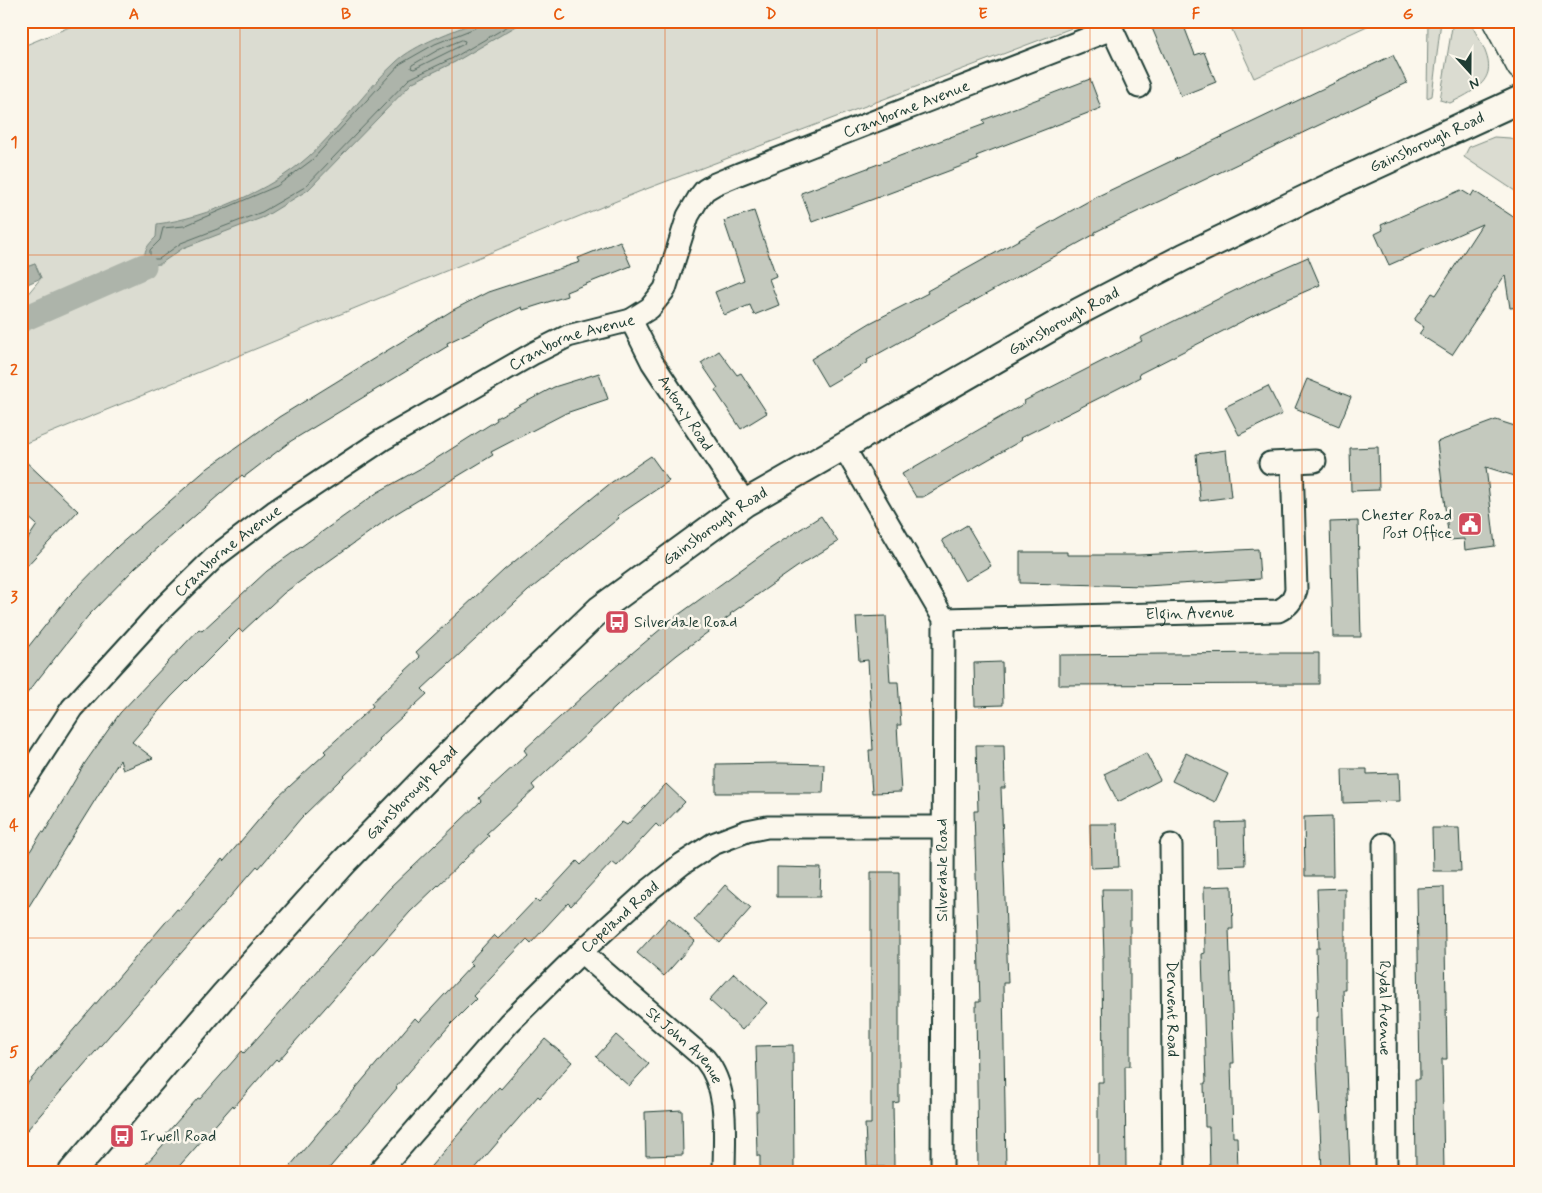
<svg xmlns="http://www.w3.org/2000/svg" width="1542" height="1193" viewBox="0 0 1542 1193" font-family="Mynerve,sans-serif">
<rect width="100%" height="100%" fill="#fbf7ec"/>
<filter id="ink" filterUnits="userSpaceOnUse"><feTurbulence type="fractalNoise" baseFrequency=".02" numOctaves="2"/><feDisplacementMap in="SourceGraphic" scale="10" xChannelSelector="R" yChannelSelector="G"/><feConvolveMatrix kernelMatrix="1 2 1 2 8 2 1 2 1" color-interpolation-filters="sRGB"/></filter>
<g filter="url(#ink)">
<!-- green -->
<path fill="#dbdcd1" stroke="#7d8c82" d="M84,21l921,1 85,-1 -449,170 -620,254v-143l20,-24 -6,-14 -14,5v-222z
M1228,21h150l-124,57z
M1428,21h13l-9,75 -5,2z
M1453,21h16c26,44 32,59 -19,82l-10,-3z
M1494,137l16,1 11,6v51l-57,-38 5,-10z"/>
<!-- water -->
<path fill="#adb4aa" stroke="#74847b" d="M478,21h47l-70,41 -42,20 -105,108 -44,27 -81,31 -23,16 -13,1c-5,-13 -1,-18 9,-28l1,-13c49,-6 114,-34 151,-67 33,-29 56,-66 88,-95 19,-18 58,-31 82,-41z
M35,264l6,14 -20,9v-18z"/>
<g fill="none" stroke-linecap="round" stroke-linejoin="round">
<!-- shore -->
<path stroke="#586d63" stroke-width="1" d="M477,21l-2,7 -40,16 -35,20 -88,96 -35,26 -93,40 -21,2 -3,12 -10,10v9h9l22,-16 81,-31 43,-25 104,-108 44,-21 64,-37
M462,40l3,1 -1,3 -50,25 -3,-1 1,-3 26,-15z"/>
<!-- canal -->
<path stroke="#adb4aa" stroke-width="25" d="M21,320l123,-54"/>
</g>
<!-- building -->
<path fill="#c4c9be" stroke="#1f3d34" d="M1149,21h33l13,34 9,-3 12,30 -35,14z
M1393,55l14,28 -312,149v2l-228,126 1,2 -41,24 -16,-27 59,-36 58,-30 -1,-2 169,-94z
M1090,79l11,29 -125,48 2,4 -166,62 -11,-29 184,-69 -2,-4z
M1461,190l10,6 3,-5 47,31v85l-11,1 -5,-33 -53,80 -33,-21 5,-7 -10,-7 18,-27 4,2 46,-71 -93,41 -14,-31 8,-4 -2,-5z
M754,211l22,65 -7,3 10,26 -25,10 -4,-10 -26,10 -9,-23 29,-12 -20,-59z
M620,241l11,25 -65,26 1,4 -44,14 -1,-3 -75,36 1,3 -157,95 -47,36 -2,-2 -106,92 -48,49 -67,85v-45l47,-59 50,-51 90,-78 71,-51 174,-107 35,-18 92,-30 -2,-4z
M1308,257l12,28 -48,21 -133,68 1,3 -21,11 -99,50 2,2 -99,57h-7l-14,-23 123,-71 -1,-2 118,-60 -2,-3 118,-59z
M719,351l18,24 4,-2 26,40 -26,16 -26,-39 3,-2 -17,-25z
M599,373l9,26 -42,14 -75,39 2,3 -101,61 -108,77 -42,39 -3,-3 -68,68 -39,45 21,16 -30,12 -3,-10 -99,159v-53l21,-34 2,1 41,-70 35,-50 79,-84 3,2 65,-60 111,-79 45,-25 74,-47 -1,-2 58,-31z
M1307,379l44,18 -12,29 -44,-18z
M1268,386l14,28 -43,21 -14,-28z
M1496,420l25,8v50l-35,-11 9,79 -30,4 -1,-11 -15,1 -12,-98z
M1378,447l1,43 -28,1 -1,-43z
M1226,450l5,47 -31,4 -4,-47z
M651,456l18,25 -52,35 2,2 -91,73 -106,98 5,5 -49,45 2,2 -79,77 -42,50 -2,-2 -236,271v-46l156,-182 2,1 43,-51 2,2 54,-64 48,-44 -2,-2 49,-45 -2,-3 49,-46 -4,-5 88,-82 108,-88z
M21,457l57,54 -57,61v-23l16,-24 -12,-11 5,-6 -9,-9z
M821,516l17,26 -41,25 -67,47 1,1 -54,40 -47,39 -98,91 3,4 -49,45 3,2 -79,76 -132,149 -2,-2 -42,48 -1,-2 -59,67h-35l31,-35 -4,-3 32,-36 2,1 42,-48 2,2 145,-164 92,-88 -2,-3 48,-44 -3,-4 83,-76 67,-56 97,-70z
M1358,521l3,116h-28l-3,-115z
M967,525l24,41 -26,15 -23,-41z
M1258,549l2,30 -114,7 -126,-3v-31h47v3h72z
M886,616l4,66h8l3,43h-4l4,67 -29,1 -3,-43h4l-5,-90 -9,1 -3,-44z
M1272,653h47v31l-260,1v-30z
M1002,662l1,43 -28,1 -1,-43z
M976,745h28l1,43h-4l7,195h-5l3,187 -28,1 -2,-169h4l-6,-191h4z
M1146,753l14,27 -42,22 -14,-28z
M1186,753l42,21 -13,28 -43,-21z
M780,763l44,1 -1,29h-107v-29z
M1342,769h25v5l32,-1 1,28 -57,2z
M666,784l19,18 -25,26 -4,-4 -39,42 -5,-4 -41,44 -3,-3 -37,40 -4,-4 -54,57 3,3 -26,26 -54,62 1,1 -71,84h-41l130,-154 4,4 53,-57 -3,-3 25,-27 4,4 38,-40 3,3 38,-41 4,4 41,-43 5,3z
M1332,816l1,60h-28l-1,-59z
M1244,822l1,43 -28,1 -1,-43z
M1090,824h27l2,43 -28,1z
M1432,828h27l2,43h-28z
M777,867l44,1 -1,29h-43z
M871,872h28v230l-6,1 1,64h-27l-2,-43h6z
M725,885l26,23 -31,35 -26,-23z
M1232,886l1,43h-4l5,134h-3l2,74h4l1,35h-28l-1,-45h-4l-1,-44h2l-4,-129 3,-1 -1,-66z
M1444,887l3,172h-5l2,113h-28l-1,-93h5l-3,-191z
M1345,888v102h-2l7,182h-28l-6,-134v-21h2l-2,-69h3l-2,-59z
M1102,889h28v177h-5l1,106h-28v-90h5l-1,-125h2z
M669,918l26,23 -31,35 -27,-23z
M734,973l33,30 -25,27 -33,-30z
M616,1035l33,29 -20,22 -33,-29z
M545,1039l27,23 -32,36 -2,-2 -66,76h-46l73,-85 2,2z
M793,1045l1,127h-34v-16h-3l-1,-45h2l-2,-65z
M682,1110l1,45 -37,1 -1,-44z"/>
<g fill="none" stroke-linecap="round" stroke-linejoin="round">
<defs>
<g id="minor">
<path id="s1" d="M631,320l21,42 93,141"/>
<path d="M843,446l101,173 -2,553"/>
<path d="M1270,463l45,-2"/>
<path id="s2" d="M944,619l334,-8c10,-5 14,-9 18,-21l-4,-128"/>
<path id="s3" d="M21,786l51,-78 92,-101 52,-51 58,-44 108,-72 152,-87 34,-17 63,-16 19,-12 15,-19 23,-73 10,-17 7,-9 10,-6 24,-10 373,-145 27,58"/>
<path id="s4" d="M1384,844l2,328"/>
<path id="s5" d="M1171,845l3,327"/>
<path id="s6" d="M581,952l124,107c25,30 19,76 19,113"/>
<path id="s7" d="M379,1172l130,-149 72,-71 67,-61 34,-27 31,-20 34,-13 20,-4h175"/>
</g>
<g id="tertiary">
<path id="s8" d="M72,1172l152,-177 121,-134 123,-126 132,-126 145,-106 335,-192 104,-54 156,-75 181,-83"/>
</g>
<path id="trunk" d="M1497,21l24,45"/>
</defs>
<!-- minor casing -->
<use href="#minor" stroke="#1f3d34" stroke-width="25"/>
<!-- tertiary casing -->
<use href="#tertiary" stroke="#1f3d34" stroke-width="30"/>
<!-- trunk casing -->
<use href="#trunk" stroke="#1f3d34" stroke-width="31"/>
<!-- minor -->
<use href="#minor" stroke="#fbf7ec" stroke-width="21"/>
<!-- tertiary -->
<use href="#tertiary" stroke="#fbf7ec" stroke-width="26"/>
<!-- trunk -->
<use href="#trunk" stroke="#fbf7ec" stroke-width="28"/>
</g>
</g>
<!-- grid -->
<path fill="none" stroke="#e8590c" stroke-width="1" stroke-opacity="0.55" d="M240,21v1151M452,21v1151M665,21v1151M877,21v1151M1090,21v1151M1302,21v1151M21,255h1500M21,483h1500M21,710h1500M21,938h1500"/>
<!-- icons -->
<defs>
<symbol id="civic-square" viewBox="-11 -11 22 22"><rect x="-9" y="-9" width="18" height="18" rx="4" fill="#d1495b" stroke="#fbf7ec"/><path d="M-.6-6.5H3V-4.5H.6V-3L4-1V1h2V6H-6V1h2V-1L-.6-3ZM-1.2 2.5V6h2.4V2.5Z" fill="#fff"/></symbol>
<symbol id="bus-square" viewBox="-11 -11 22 22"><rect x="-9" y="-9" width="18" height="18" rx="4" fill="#d1495b" stroke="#fbf7ec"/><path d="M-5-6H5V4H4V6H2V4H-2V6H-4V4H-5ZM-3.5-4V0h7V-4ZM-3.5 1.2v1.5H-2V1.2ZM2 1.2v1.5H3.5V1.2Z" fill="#fff"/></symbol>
</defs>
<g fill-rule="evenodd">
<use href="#civic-square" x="1456" y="510" width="28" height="28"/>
<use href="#bus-square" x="603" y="608" width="28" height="28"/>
<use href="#bus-square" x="108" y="1122" width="28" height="28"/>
</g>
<g text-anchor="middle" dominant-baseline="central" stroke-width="5" stroke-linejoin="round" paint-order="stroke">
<!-- street labels -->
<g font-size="16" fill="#1f3d34" stroke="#fbf7ec">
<text stroke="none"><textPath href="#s3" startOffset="1155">Cranborne Avenue</textPath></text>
<text stroke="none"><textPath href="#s8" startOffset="1724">Gainsborough Road</textPath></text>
<text stroke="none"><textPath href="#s8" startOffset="1319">Gainsborough Road</textPath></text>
<text stroke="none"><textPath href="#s3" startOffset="720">Cranborne Avenue</textPath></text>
<text stroke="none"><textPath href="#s1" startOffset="108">Antony Road</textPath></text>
<text stroke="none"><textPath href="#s8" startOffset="914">Gainsborough Road</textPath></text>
<text stroke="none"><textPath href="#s3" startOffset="315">Cranborne Avenue</textPath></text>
<text stroke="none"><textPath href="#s2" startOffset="246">Elgin Avenue</textPath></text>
<text stroke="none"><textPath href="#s8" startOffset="509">Gainsborough Road</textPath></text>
<text transform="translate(942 870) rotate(-90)">Silverdale Road</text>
<text stroke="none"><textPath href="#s7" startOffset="351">Copeland Road</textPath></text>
<text stroke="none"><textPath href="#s5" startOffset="164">Derwent Road</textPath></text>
<text stroke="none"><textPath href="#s4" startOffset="164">Rydal Avenue</textPath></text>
<text stroke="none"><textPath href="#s6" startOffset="140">St John Avenue</textPath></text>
</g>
<!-- poi labels -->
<g font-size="16" fill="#1f3d34" stroke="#fbf7ec" text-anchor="start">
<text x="1452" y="515" text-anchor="end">Chester Road<tspan x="1452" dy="18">Post Office</tspan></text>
<text x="634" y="622">Silverdale Road</text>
<text x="140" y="1136">Irwell Road</text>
</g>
</g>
<!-- margin -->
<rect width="1542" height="1193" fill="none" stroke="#fbf7ec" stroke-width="55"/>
<!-- north arrow -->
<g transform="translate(1470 72) rotate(159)" stroke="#fbf7ec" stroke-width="4" paint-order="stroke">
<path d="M0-4L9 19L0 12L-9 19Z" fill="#1f3d34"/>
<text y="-8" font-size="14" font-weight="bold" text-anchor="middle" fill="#1f3d34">N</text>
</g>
<rect x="28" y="28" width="1486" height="1138" fill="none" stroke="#e8590c" stroke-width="2"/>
<g font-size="16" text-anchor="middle" font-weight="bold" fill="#e8590c">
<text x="134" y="19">A</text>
<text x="346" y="19">B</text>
<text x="559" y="19">C</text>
<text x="771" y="19">D</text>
<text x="983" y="19">E</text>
<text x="1196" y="19">F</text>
<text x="1408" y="19">G</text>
<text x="14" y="147">1</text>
<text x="14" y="375">2</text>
<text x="14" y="602">3</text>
<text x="14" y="830">4</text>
<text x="14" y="1057">5</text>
</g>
</svg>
